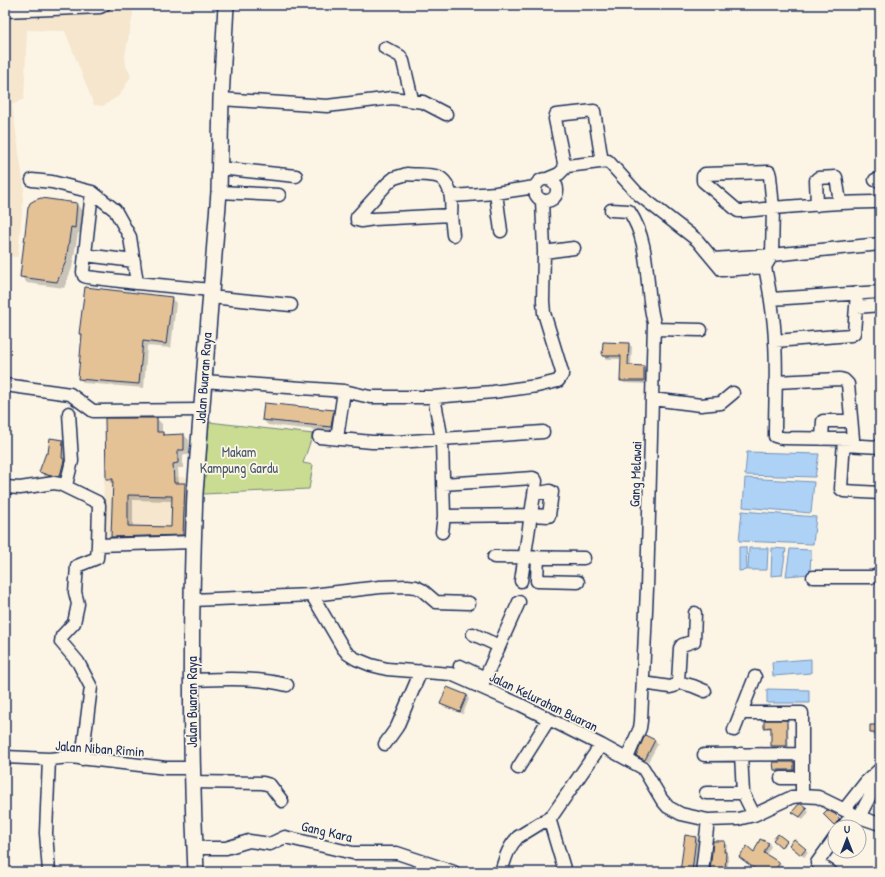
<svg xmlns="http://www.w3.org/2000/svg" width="885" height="877" viewBox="0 0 885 877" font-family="'Patrick Hand',sans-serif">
<rect width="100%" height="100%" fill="#fcf5e5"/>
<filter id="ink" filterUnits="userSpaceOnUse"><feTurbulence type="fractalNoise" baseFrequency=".025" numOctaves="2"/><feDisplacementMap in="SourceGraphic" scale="8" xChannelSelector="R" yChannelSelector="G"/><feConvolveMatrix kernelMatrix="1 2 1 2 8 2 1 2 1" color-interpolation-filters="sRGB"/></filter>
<g filter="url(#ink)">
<!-- built -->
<path fill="#f5e6cd" d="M5,5h127l1,9 -8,41 1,11 5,10 -11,19 -17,11 -9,-1 -29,-74 -38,-1 -3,69 -12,6 12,81 -6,71 -13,-1z
M188,477l-2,68h-84l2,-67z"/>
<!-- green -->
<path fill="#c9dc91" stroke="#728678" d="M209,422l104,12 -10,29 10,2 -4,24 -106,5z"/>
<!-- water -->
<path fill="#aed2f6" stroke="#7391b9" d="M747,452l72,2 -4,23 -70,-2z
M745,478l69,4 -3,31 -68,-6z
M742,511l74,6 -3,27 -74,-3z
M739,547h7l1,23 -8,1z
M749,548h19l-1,22h-19z
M772,548l14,1 -4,26 -11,1z
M790,549l21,1 -1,24 -24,2z
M811,659v14l-38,3 -1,-14z
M767,689l42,1v13h-42z"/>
<!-- shadow -->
<path fill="#0003" fill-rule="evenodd" d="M76,204l7,7 -2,23 -3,-1 -6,35 -8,20 -37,-5 -6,-7z
M171,298l5,5 -5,45 -24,-2 -3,42 -60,-5 -5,-5 3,-42 -2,-2z
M629,344l3,3 -1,19 13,1 3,3v14l-23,-1 -3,-3 1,-21h-16l-3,-3z
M333,411l5,5 -2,16 -68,-7 -5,-5z
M157,419l5,5v9l3,2h19l5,5v15h-6v13h-5l1,16h5l6,6 -2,50 -70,2 -6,-5 2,-53h-2l-5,-6zM133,500l39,1v27l-39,-1z
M63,441l5,6 -2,35 -8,-1 -12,-4 -6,-5 9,-17z
M466,696l3,3 -6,15 -19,-7 -3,-3z
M786,722l2,2 1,24h-15l-2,-2v-17h-5l-2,-2z
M880,726v10h-6l-3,-4z
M646,737l9,4 3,3 -10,18 -11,-7z
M774,763h20l3,2v8l-20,-1 -3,-2z
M806,809l3,3 -6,8 -6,-5z
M824,814h10l8,8 -4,5z
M779,835l8,8 -4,4 -9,-7z
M696,838l5,4 -4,30h-16z
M714,842h10l3,3 -1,8 2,3v16h-18z
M768,843l3,3 -5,10 16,10 -5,6h-18l-4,-19z
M794,848l11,2 3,3 -4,4z
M880,848v14l-4,-4z"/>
<!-- building -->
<path fill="#e4c296" stroke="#1b2f5e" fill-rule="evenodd" d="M41,198l36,5 -2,25 -4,-1 -5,34 -9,21 -37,-5 8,-69 2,-5 5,-3z
M85,287l87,10 -6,47 -23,-3 -4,43 -61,-5 4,-45h-3z
M603,342l26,1 -1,22 16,1v15h-24l1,-25h-19z
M264,403l70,7 -3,17 -69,-7z
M105,418h52v14h6v3l21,-1v16h-6v13l-5,1 1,19h11l-2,52 -72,2 2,-58h-7zM128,495l44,1 -1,31 -43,-1z
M50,438l13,2 -1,18 2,1v1l-4,16h-9l-12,-4 7,-19h2z
M447,687l20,8 -7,17 -20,-8z
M764,720h23v26h-16v-19l-7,1z
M870,725h10v8h-10z
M645,735l10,5 -10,20 -9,-4z
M773,762h21v8h-20z
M799,804h2l6,4 -7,9 -8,-5z
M827,810l8,4 5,5 -6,6 -11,-11z
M778,834l9,7 -6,6 -8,-7z
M685,835l11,2 -4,35h-12z
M760,839l9,4 -5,10 16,10 -7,9h-14l-20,-15 8,-11 7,6z
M794,839l12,10 -5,6 -12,-10z
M713,841h12l-1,11h2l-1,20h-15z"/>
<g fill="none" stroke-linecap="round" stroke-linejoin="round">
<defs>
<path id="minor" d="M5,11l95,-4 4,-2
M385,48l15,8 3,5 9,38
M221,99l106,7 65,-8 31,4 23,12
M219,168l77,8
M565,168l-10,-49 1,-4 38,-4 8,51
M407,174c8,1 25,0 32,3 13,7 13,26 12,38l-77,4 -13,2 -4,-1v-3l31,-34 6,-5z
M547,179l12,-5 8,-8 41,-5 30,33 59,46 25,30 43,-3
M535 190a11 11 0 1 1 22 0a11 11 0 1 1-22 0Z
M32,180l20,2 40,10 23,18 15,27 7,46
M875,180h5
M92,192l-9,80 1,4 3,1 50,6 74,7
M219,192l60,3
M496,193l5,38
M452,196l44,-3 39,-6
M817,205l-1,-25 2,-2 18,-1 4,25
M611,210l18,1c23,34 15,75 25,112l-7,265 -6,133 -1,7 -13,30
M451,215l2,20
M544,252l30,-4
M85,255l49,6
M713,259l59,-4 108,-11
M210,297l81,8
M771,299l109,-7
M857,307l23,-2
M654,329l47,1
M775,341l76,-6 3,-2 3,-40
M203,381l141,10 26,6h64l59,-5 44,-6 21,-5 4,-6v-3l-18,-59 -1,-12 1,-49 -2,-52
M775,382l65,-3 4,1 4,4 5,55 -71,-1 -7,-2v-2c0,-31 2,-62 0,-93 -1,-25 -5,-49 -10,-74l7,-12 1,-47 -3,-32 -1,-4 -64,2 -2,2v5l35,30h4c44,-4 88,-9 132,-9
M5,385l65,9 23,17 108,-1
M434,397l8,43 2,76 -2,16
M652,399l49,6 20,-2 12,-10
M319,437l53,5h25l146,-10
M337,438l7,-47
M822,439l1,-18h28
M844,439l-3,50 3,2 36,2
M844,445l36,2
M443,484l90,-6 2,1 1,2 -15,100
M66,485l6,-24 -3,-48
M5,487l15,1 34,-5 6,1 37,18 2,3 -1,40 95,-3
M444,516l87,-1 18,1 3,-24 -2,-1 -16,3
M494,557l90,1
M538,557l-1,24 41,1
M813,577h59l8,-3
M312,595l68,-8 27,-1 9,1 6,3 14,12 33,1
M192,600l120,-5 31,53 5,6 8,5 15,6 16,4 64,5 70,31 80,40 42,23 19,32 6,7 13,7 27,6 30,-1 16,-4 38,-18 10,-1 16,1 41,20 21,7
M473,634l26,12
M460,666l25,12
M191,680c31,-1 65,-3 96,5
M678,682l15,4 12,5
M643,683l27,4 4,-1 4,-4 2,-34 2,-3 12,-4 1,-28
M481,687l38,-85
M741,713h61v83
M734,730l21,-53
M385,744l12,-17 24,-56
M741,754l2,39 11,22
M704,755l98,-1
M5,757l44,2 22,-2 95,11h26
M82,759l9,-72 -13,-25 -17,-20 1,-6 12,-13 4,-19 -3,-12 2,-26 20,-8 1,-13
M518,768l31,-49
M781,778h21
M192,782l71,1 7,2 12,16
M706,793h37
M844,810l22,-28 14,-13
M859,817l11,-21 10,-12
M549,818l16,54
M843,827l10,-13
M195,848h31l23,-7 21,3 15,-7 68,16h44l57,19
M49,872l-3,-39 3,-74
M501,872c4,-13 7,-25 17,-35l34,-21 49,-71
M702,872l6,-52
M831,872l-14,-9 18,-25"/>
<path id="major" d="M196,872c-6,-126 -6,-253 -1,-379l24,-301 2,-93 5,-94"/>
</defs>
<!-- minor casing -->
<use href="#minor" stroke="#1b2f5e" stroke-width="15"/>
<!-- major casing -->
<use href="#major" stroke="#1b2f5e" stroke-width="18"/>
<!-- minor -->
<use href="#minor" stroke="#fcf5e5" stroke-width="12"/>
<!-- major -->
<use href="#major" stroke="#fcf5e5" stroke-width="15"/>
</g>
</g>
<g text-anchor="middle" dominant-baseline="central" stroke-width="3.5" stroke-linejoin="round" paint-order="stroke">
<!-- street labels -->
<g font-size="14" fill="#1b2f5e" stroke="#fcf5e5">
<text transform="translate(203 378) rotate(-86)">Jalan Buaran Raya</text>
<text transform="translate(635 474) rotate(-88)">Gang Melawai</text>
<text transform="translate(544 701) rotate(26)">Jalan Kelurahan Buaran</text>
<text transform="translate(191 702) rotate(-90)">Jalan Buaran Raya</text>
<text transform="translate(100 748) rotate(4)">Jalan Niban Rimin</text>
<text transform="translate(327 831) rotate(13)">Gang Kara</text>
</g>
<!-- park labels -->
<g font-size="14" fill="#465a6b" stroke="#fcf5e5">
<text x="239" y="451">Makam<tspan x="239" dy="16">Kampung Gardu</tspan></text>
</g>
</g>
<!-- margin -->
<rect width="885" height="877" fill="none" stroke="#fcf5e5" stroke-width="20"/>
<rect x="10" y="10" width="865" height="857" fill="none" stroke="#1b2f5e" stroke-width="1.5" filter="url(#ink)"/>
<!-- north arrow -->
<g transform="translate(847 839)"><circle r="19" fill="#fcf5e5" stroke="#a2a6af"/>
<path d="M0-3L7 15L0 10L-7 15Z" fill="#1b2f5e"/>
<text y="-6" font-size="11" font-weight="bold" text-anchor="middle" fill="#1b2f5e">U</text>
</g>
</svg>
